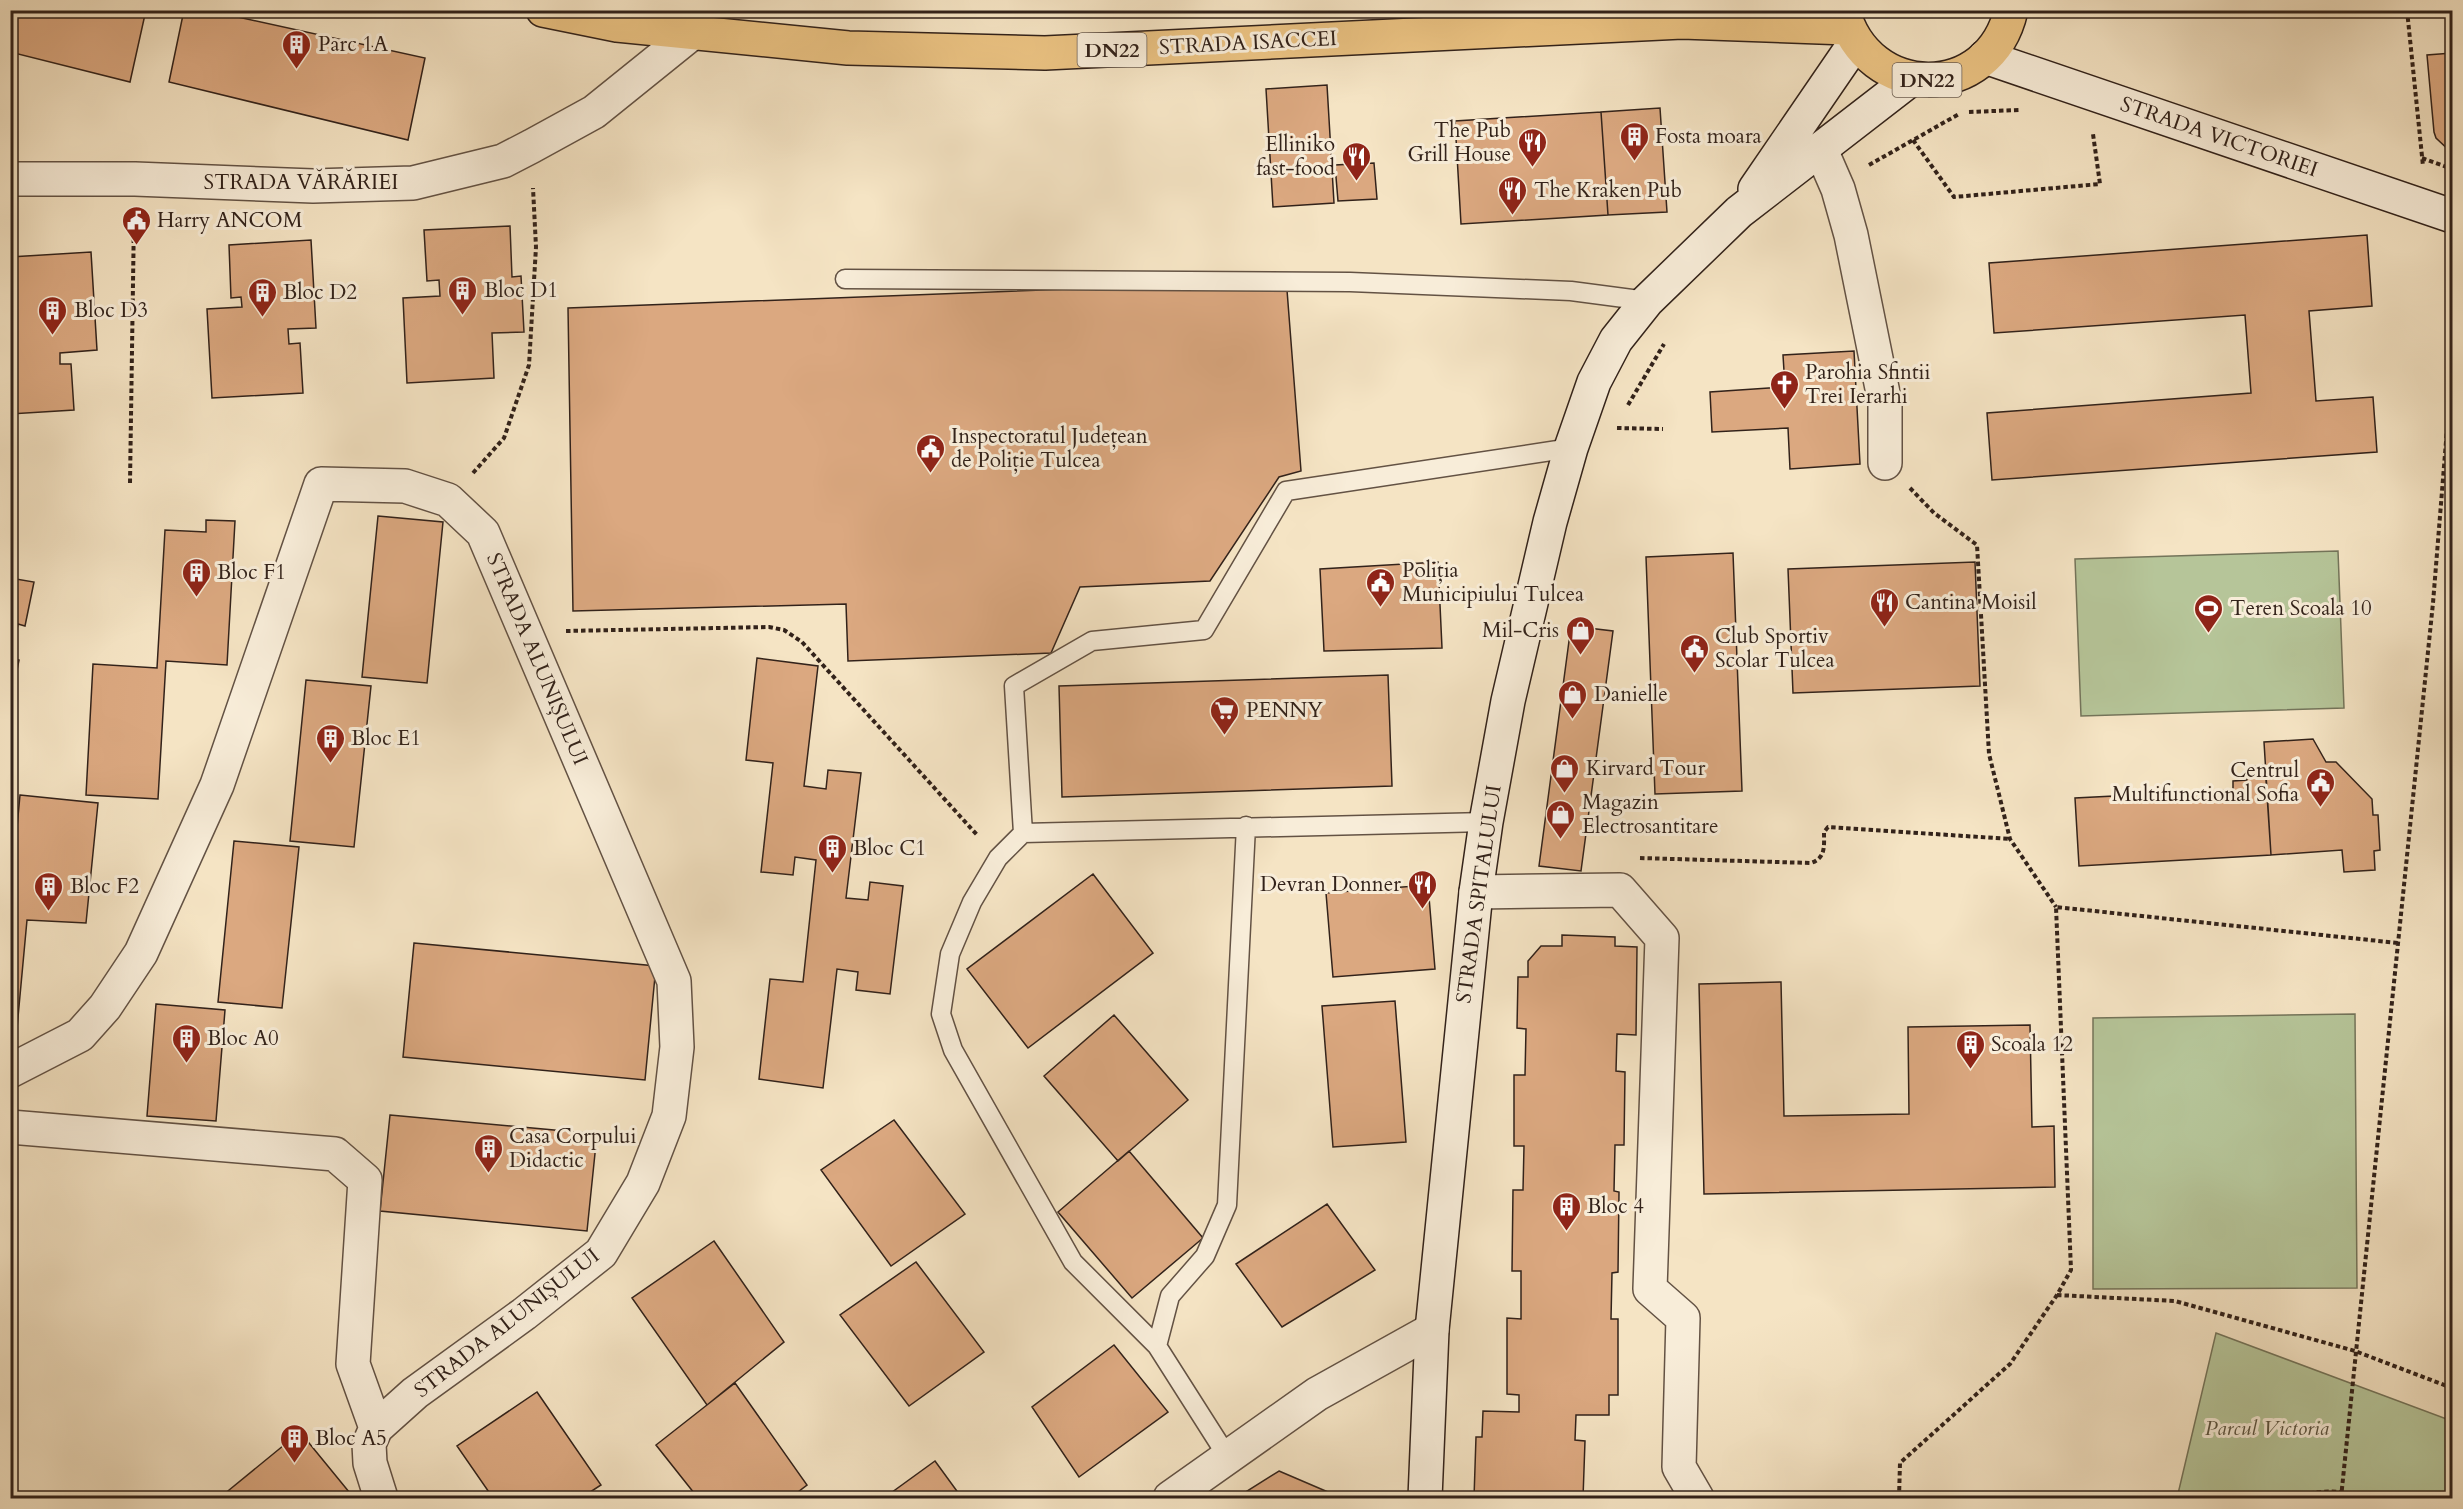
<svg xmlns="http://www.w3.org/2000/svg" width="2463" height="1509" viewBox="0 0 2463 1509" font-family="Cardo,serif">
<rect width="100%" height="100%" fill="#f5e4c4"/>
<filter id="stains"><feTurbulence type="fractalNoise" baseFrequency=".00333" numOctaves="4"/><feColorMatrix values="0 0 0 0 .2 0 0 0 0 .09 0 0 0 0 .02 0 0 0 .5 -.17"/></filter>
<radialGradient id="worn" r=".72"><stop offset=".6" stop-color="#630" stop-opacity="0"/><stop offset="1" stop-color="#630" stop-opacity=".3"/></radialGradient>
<!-- green -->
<path fill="#b6c599" stroke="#74745a" stroke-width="1.5" d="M2338,551l6,157 -263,8 -6,-157z
M2355,1014l2,274 -264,1v-271z
M2216,1333l236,88v77h-275z"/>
<!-- building -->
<path fill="#dba880" stroke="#32221a" stroke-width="1.5" d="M10,10h136l-16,72 -120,-30z
M184,10h22l219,48 -17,82 -239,-58z
M2452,53v100l-16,-15 -2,-6 -7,-77z
M1327,85l7,118 -61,4 -7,-118z
M1660,108l7,104 -59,3 -7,-103z
M1601,112l7,103 -147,9 -6,-103z
M1374,163l3,36 -39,2 -3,-36z
M510,226l2,51 9,-1 3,56 -32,1 2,45 -87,5 -4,-85 37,-2 -1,-16 -12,1 -3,-51z
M2367,235l5,71 -63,5 7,90 57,-4 4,55 -385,28 -5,-67 264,-20 -6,-78 -251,18 -5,-70z
M311,240l5,88 -28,1 1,15 11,-1 3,50 -91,5 -5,-89 35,-2 -1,-10 -10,1 -2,-53z
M91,252l6,98 -37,3v11h11l3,46 -64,4v-93h5l-1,-10h-4v-54z
M1096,288l191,2 14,181 -22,6 -69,104 -130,6 -29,66 -203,8 -2,-57 -273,7 -5,-303z
M1854,351l6,113 -70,5 -2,-41 -76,4 -2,-40 75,-5 -2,-32z
M378,516l65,6 -16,161 -65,-6z
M206,520l29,1 -8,144 -61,-4 -8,138 -72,-4 7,-131 64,4 8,-138 41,2z
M1733,553l9,238 -87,3 -9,-237z
M1438,562l4,86 -118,3 -4,-82z
M1975,562l5,124 -187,7 -5,-124z
M10,578l24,4 -9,44 -7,-2 -7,34 8,2 -8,40z
M1571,626l42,5 -32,240 -42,-5z
M757,658l61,8 -14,120 22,3 2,-19 33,3 -15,125 22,2 2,-18 33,4 -13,108 -34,-4 2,-18 -21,-3 -14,119 -64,-9 11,-100 33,3 13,-122 -21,-3 -2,18 -32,-3 12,-109 -27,-3z
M1388,675l4,111 -330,11 -3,-111z
M306,680l65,6 -17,161 -64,-6z
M2313,739l13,23h10l36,37 1,16h5l2,35 -6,1 1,19 -31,2 -2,-22 -71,5 -7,-113z
M2265,765l6,90 -192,11 -4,-68 158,-8v-9l14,-1 -1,-13z
M20,795l78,8 -12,120 -59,-3 -10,108h-7v-125z
M234,841l65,6 -17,161 -64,-6z
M1093,874l60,79 -125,95 -61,-79z
M1428,885l7,84 -102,8 -7,-84z
M1562,935l53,2v9l22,1 -1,88 -19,-1 -1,37 9,1 -1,73h-9l-1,46 5,1 -1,80 -6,1 -1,46h7v76h-9v20h-33l-1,25 10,1 -2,57h-109l2,-61h6l1,-26 36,1v-17l-12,-1v-76l14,1v-48h-9l1,-81h10l1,-44h-10v-71h11l1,-46 -9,-1 1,-51h10v-16l13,-15h21z
M414,943l242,23 -11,114 -242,-23z
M1781,982l3,134 125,-2 -1,-87 122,-2 2,102 22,-1 1,61 -351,7 -5,-210z
M1395,1001l11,141 -73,5 -11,-141z
M156,1004l69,6 -9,111 -69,-5z
M1114,1015l74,85 -70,61 -74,-85z
M390,1115l207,19 -10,97 -207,-20z
M894,1120l71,94 -74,52 -70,-96z
M1129,1151l74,87 -71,60 -74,-86z
M1327,1204l48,66 -93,57 -46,-63z
M714,1241l70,101 -77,63 -75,-107z
M916,1262l68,90 -75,54 -69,-91z
M1114,1345l54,67 -89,65 -47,-70z
M735,1383l72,102 -17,13h-92l-42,-53z
M537,1392l64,93 -20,13h-88l-36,-52z
M300,1432l54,66h-128l-3,-3z
M935,1461l27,37h-78z
M1279,1471l63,27h-106z"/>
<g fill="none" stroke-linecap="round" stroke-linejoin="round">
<defs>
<path id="lane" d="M845,279l505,3 221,9 76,10
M1023,833l-9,-147 78,-45 112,-11 82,-139 285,-43
M1157,1346l-84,-84 -120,-212 -12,-36 9,-60 22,-52 26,-44 25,-25 463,-11
M1227,1456l-70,-110 13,-50 35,-40 22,-51 19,-379"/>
<path id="street" d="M1821,150l17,39 13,46 34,168v60
M10,179h125l178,7 100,-3 90,-22 29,-15 62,-34 98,-79
M1476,892l144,-2 42,48 -12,351 33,29 -4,149 18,31
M10,1071l70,-36 25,-28 36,-54 76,-168 104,-301 84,2 43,14 35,33 191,448 3,66 -8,69 -26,67 -42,70 -77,61 -109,79 -39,35 -7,16 1,19 11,35
M10,1127l325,27 30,26 -12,184 23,64
M1170,1498l147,-104 115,-64"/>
<path id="secondary" d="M1985,57l467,159
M1755,189l100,-146
M1425,1498l7,-168 44,-438 10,-70 22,-121 42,-179 21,-74 23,-66 22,-42 31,-39 92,-89 172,-133"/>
<path id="primary" d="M543,10l74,15 231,23 197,5 637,-31 165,6
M1843,10c24,92 147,93 168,0"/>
</defs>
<!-- lane casing -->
<use href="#lane" stroke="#635244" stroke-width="21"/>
<!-- street casing -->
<use href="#street" stroke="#635244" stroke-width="36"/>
<!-- secondary casing -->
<use href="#secondary" stroke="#32221a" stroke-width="36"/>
<!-- primary casing -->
<use href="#primary" stroke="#32221a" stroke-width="36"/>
<!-- path -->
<path stroke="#32221a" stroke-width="4" stroke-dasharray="4.5 3" stroke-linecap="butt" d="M2407,10l16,156
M1969,112l50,-2
M1913,140l41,57 146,-13 -7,-50
M2422,158l30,11
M1869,165l90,-51
M1628,405l36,-61
M1617,428l46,1
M473,473l31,-35 25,-73 7,-118 -3,-59
M130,483l4,-266
M1910,488l24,25 43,32 12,209 21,85 46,68
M566,631l203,-4 15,3 18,12 176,194
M1640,858l171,5c15,-5 13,-17 13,-31l4,-5 182,12
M2057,1295l118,6 180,50 97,37
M1899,1498l1,-35 110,-99 47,-69 14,-25 -15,-363 342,36
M2295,1498c25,-10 49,-7 74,0
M2341,1498l92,-895 19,-236"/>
<!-- lane -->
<use href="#lane" stroke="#f8edd9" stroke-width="18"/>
<!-- street -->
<use href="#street" stroke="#f8edd9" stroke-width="33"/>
<!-- secondary -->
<use href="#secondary" stroke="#f8edd9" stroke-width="33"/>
<!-- primary -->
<use href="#primary" stroke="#eac282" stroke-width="33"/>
</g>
<!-- icons -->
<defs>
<symbol id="building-pin" viewBox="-11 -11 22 30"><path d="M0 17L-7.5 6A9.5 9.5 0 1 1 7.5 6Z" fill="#8f2418" stroke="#f8edd9"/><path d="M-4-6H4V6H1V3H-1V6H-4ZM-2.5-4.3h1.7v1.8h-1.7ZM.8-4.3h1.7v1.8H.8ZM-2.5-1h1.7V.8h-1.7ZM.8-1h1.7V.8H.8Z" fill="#fff"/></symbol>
<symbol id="restaurant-pin" viewBox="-11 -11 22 30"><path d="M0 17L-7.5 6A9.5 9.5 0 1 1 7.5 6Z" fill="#8f2418" stroke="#f8edd9"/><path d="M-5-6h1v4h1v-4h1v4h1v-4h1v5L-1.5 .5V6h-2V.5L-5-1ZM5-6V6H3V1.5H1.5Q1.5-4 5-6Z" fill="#fff"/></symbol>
<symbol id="civic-pin" viewBox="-11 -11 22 30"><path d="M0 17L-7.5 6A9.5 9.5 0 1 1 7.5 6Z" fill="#8f2418" stroke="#f8edd9"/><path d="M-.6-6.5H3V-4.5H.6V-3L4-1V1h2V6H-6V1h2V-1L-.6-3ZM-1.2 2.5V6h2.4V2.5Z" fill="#fff"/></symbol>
<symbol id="church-pin" viewBox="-11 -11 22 30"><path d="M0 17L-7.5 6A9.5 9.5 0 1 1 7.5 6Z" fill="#8f2418" stroke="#f8edd9"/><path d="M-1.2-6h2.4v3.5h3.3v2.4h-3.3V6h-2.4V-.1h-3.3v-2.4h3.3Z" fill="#fff"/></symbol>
<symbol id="stadium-pin" viewBox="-11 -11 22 30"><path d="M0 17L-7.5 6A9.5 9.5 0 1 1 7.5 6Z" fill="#8f2418" stroke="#f8edd9"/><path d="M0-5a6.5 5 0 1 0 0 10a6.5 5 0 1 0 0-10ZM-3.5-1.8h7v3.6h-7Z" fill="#fff"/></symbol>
<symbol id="shop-pin" viewBox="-11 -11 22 30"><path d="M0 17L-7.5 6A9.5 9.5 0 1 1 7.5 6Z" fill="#8f2418" stroke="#f8edd9"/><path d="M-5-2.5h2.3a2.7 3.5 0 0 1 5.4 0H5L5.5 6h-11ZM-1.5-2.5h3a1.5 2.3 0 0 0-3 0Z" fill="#fff"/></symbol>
<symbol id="supermarket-pin" viewBox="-11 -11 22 30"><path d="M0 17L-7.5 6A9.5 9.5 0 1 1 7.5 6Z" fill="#8f2418" stroke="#f8edd9"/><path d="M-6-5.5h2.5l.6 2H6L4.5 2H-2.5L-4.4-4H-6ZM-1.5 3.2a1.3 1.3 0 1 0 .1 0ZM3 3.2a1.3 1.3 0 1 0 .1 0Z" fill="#fff"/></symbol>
</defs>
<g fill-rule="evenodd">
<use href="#building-pin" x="280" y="28" width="33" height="45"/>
<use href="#building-pin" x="1618" y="120" width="33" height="45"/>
<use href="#restaurant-pin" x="1516" y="126" width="33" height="45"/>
<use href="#restaurant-pin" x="1340" y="140" width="33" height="45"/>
<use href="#restaurant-pin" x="1496" y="174" width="33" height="45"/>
<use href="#civic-pin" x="120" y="204" width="33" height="45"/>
<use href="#building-pin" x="446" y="274" width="33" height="45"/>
<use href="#building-pin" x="246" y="276" width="33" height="45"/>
<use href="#building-pin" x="36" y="294" width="33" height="45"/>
<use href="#church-pin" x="1768" y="368" width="33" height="45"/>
<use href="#civic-pin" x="914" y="432" width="33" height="45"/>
<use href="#building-pin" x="180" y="556" width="33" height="45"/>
<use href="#civic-pin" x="1364" y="566" width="33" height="45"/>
<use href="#restaurant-pin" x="1868" y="586" width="33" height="45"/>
<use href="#stadium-pin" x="2192" y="592" width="33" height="45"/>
<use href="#shop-pin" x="1564" y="614" width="33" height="45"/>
<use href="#civic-pin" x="1678" y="632" width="33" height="45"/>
<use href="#shop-pin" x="1556" y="678" width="33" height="45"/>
<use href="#supermarket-pin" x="1208" y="694" width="33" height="45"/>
<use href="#building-pin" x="314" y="722" width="33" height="45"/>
<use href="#shop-pin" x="1548" y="752" width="33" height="45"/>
<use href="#civic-pin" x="2304" y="766" width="33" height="45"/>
<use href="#shop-pin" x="1544" y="798" width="33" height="45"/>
<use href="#building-pin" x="816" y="832" width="33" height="45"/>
<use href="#restaurant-pin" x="1406" y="868" width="33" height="45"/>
<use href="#building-pin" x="32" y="870" width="33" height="45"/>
<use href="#building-pin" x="170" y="1022" width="33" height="45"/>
<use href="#building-pin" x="1954" y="1028" width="33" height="45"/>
<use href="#building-pin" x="472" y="1132" width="33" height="45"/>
<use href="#building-pin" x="1550" y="1190" width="33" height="45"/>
<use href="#building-pin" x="278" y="1422" width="33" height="45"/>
</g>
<g text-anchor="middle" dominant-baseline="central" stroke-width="6" stroke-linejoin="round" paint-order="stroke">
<!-- shield labels -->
<g fill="#f8edd9" stroke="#6d5f53" stroke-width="1.5">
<rect x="1077.5" y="33" width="69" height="34" rx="4.5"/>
<rect x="1892.5" y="63" width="69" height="34" rx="4.5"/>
</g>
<g font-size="20" font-weight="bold" fill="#32221a">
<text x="1112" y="50">DN22</text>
<text x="1927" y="80">DN22</text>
</g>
<!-- street labels -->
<g font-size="21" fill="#32221a" stroke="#f8edd9">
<text transform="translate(1248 43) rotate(-3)">STRADA ISACCEI</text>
<text transform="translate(2219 137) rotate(19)">STRADA VICTORIEI</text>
<text x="301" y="182">STRADA VĂRĂRIEI</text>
<text transform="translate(537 659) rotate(67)">STRADA ALUNIȘULUI</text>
<text transform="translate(1479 894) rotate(-82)">STRADA SPITALULUI</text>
<text transform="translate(507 1323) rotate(-38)">STRADA ALUNIȘULUI</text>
</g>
<!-- poi labels -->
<g font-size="21" fill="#32221a" stroke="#f8edd9" text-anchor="start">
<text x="318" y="44">Parc 1A</text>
<text x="1511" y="130" text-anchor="end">The Pub<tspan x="1511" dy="24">Grill House</tspan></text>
<text x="1655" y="136">Fosta moara</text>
<text x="1335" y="144" text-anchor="end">Elliniko<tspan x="1335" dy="24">fast-food</tspan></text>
<text x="1534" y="190">The Kraken Pub</text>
<text x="157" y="220">Harry ANCOM</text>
<text x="484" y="290">Bloc D1</text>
<text x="283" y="292">Bloc D2</text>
<text x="74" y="310">Bloc D3</text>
<text x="1805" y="372">Parohia Sfintii<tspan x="1805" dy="24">Trei Ierarhi</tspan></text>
<text x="951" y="436">Inspectoratul Județean<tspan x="951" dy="24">de Poliție Tulcea</tspan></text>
<text x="1402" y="570">Poliția<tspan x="1402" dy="24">Municipiului Tulcea</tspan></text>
<text x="217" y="572">Bloc F1</text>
<text x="1905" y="602">Cantina Moisil</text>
<text x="2230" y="608">Teren Scoala 10</text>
<text x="1559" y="630" text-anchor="end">Mil-Cris</text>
<text x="1715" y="636">Club Sportiv<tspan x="1715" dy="24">Scolar Tulcea</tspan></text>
<text x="1594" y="694">Danielle</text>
<text x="1246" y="710">PENNY</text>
<text x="351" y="738">Bloc E1</text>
<text x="1586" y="768">Kirvard Tour</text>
<text x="2299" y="770" text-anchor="end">Centrul<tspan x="2299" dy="24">Multifunctional Sofia</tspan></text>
<text x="1582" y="802">Magazin<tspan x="1582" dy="24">Electrosantitare</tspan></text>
<text x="853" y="848">Bloc C1</text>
<text x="1401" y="884" text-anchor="end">Devran Donner</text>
<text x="70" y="886">Bloc F2</text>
<text x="207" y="1038">Bloc A0</text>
<text x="1991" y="1044">Scoala 12</text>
<text x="509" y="1136">Casa Corpului<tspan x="509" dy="24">Didactic</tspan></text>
<text x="1587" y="1206">Bloc 4</text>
<text x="315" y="1438">Bloc A5</text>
</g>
<!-- park labels -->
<g font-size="21" font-style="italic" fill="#5a5340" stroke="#f8edd9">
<text x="2267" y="1428">Parcul Victoria</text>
</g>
</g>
<!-- margin -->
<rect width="2463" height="1509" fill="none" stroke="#f5e4c4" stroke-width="36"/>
<rect x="12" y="12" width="2439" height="1485" fill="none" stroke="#32221a" stroke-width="3"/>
<rect x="18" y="18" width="2427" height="1473" fill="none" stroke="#32221a" stroke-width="1.5"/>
<rect width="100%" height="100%" filter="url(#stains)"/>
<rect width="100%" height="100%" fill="url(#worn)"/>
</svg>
